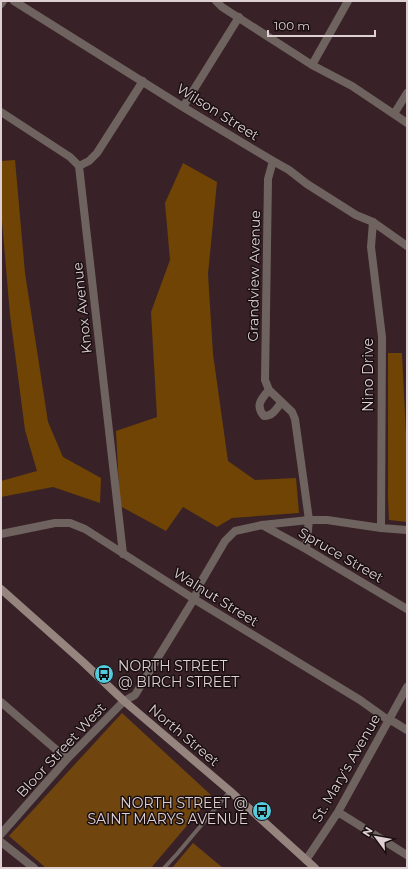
<svg xmlns="http://www.w3.org/2000/svg" width="408" height="869" viewBox="0 0 408 869" font-family="Montserrat,sans-serif">
<rect width="100%" height="100%" fill="#382227"/>
<!-- green -->
<path fill="#70460e" d="M122,713l90,83 -61,72h-105l-37,-32z
M193,843l30,25h-51z"/>
<!-- forest -->
<path fill="#704405" d="M15,160l10,113 23,149 15,35 38,21 -1,25 -47,-16 -52,10v-16l36,-10 -12,-41 -15,-115 -9,-106v-48z
M183,163l34,19 -9,92 5,80 15,107 27,19 41,-2 3,35 -67,5 -15,9 -34,-20 -17,24 -46,-25 -4,-75 41,-14 -6,-105 19,-52 -5,-57z
M388,353h14l5,102v67l-18,-2 -1,-22z"/>
<g fill="none" stroke-linecap="round" stroke-linejoin="round">
<!-- lane -->
<path stroke="#6f6360" stroke-width="4" d="M164,868l13,-14 53,-63"/>
<!-- street -->
<path stroke="#6f6360" stroke-width="8" d="M14,1l169,106 90,54 16,9 18,14 49,31 17,7 34,24
M216,1l6,6 90,58 40,21 55,37
M1,4l2,-3
M312,65l36,-64
M183,107l56,-90
M1,112l69,45 9,9
M394,114l13,-21
M273,161l-5,18 -3,201 4,10 23,22 3,7 14,101 -3,29
M79,166l44,388
M79,166l10,-5 8,-8 46,-72
M373,222l-2,25 11,90 -1,191
M269,390c-8,9 -14,16 -5,26 9,0 12,-7 17,-13
M262,525l44,24 101,60
M1,534l54,-11h15l15,6 109,70 166,101 28,20 6,2 13,8
M1,702l66,57
M338,812l69,43
M1,834l66,-75 57,-58 11,-6 59,-96 7,-17 24,-41 10,-10 27,-6 47,-5h18l54,8 26,2
M1,842l33,26
M306,860l32,-48 69,-125"/>
<!-- secondary -->
<path stroke="#96847f" stroke-width="8" d="M1,589l82,73 41,39 106,90 85,77"/>
</g>
<!-- icons -->
<defs>
<symbol id="bus-disc" viewBox="-11 -11 22 22"><circle r="9.5" fill="#54cadd" stroke="#190f11"/><path d="M-5-6H5V4H4V6H2V4H-2V6H-4V4H-5ZM-3.5-4V0h7V-4ZM-3.5 1.2v1.5H-2V1.2ZM2 1.2v1.5H3.5V1.2Z" fill="#111"/></symbol>
</defs>
<g fill-rule="evenodd">
<use href="#bus-disc" x="93" y="663" width="22" height="22"/>
<use href="#bus-disc" x="251" y="800" width="22" height="22"/>
</g>
<g text-anchor="middle" dominant-baseline="central" stroke-width="3" stroke-linejoin="round" paint-order="stroke">
<!-- street labels -->
<g font-size="14" fill="#dfd0d3" stroke="#190f11">
<text transform="translate(218 112) rotate(32)">Wilson Street</text>
<text transform="translate(254 276) rotate(-89)">Grandview Avenue</text>
<text transform="translate(82 308) rotate(-96)">Knox Avenue</text>
<text transform="translate(368 375) rotate(-90)">Nino Drive</text>
<text transform="translate(341 555) rotate(30)">Spruce Street</text>
<text transform="translate(216 597) rotate(32)">Walnut Street</text>
<text transform="translate(184 735) rotate(40)">North Street</text>
<text transform="translate(61 750) rotate(-47)">Bloor Street West</text>
<text transform="translate(346 768) rotate(-60)">St. Mary's Avenue</text>
</g>
<!-- poi labels -->
<g font-size="14" fill="#dfd0d3" stroke="#190f11" text-anchor="start">
<text x="118" y="666">NORTH STREET<tspan x="118" dy="16">@ BIRCH STREET</tspan></text>
<text x="248" y="803" text-anchor="end">NORTH STREET @<tspan x="248" dy="16">SAINT MARYS AVENUE</tspan></text>
</g>
</g>
<!-- border -->
<rect width="408" height="869" fill="none" stroke="#dfd0d3" stroke-width="4"/>
<!-- north arrow -->
<g transform="translate(376 837) rotate(302)" stroke="#190f11" stroke-width="3" paint-order="stroke">
<path d="M0-3L7 15L0 10L-7 15Z" fill="#dfd0d3"/>
<text y="-6" font-size="11" font-weight="bold" text-anchor="middle" fill="#dfd0d3">N</text>
</g>
<!-- scale -->
<path d="M268 30v6h107v-6" fill="none" stroke="#dfd0d3" stroke-width="2"/>
<text x="274" y="30" font-size="12" fill="#dfd0d3" stroke="#190f11" stroke-width="3" paint-order="stroke">100 m</text>
</svg>
